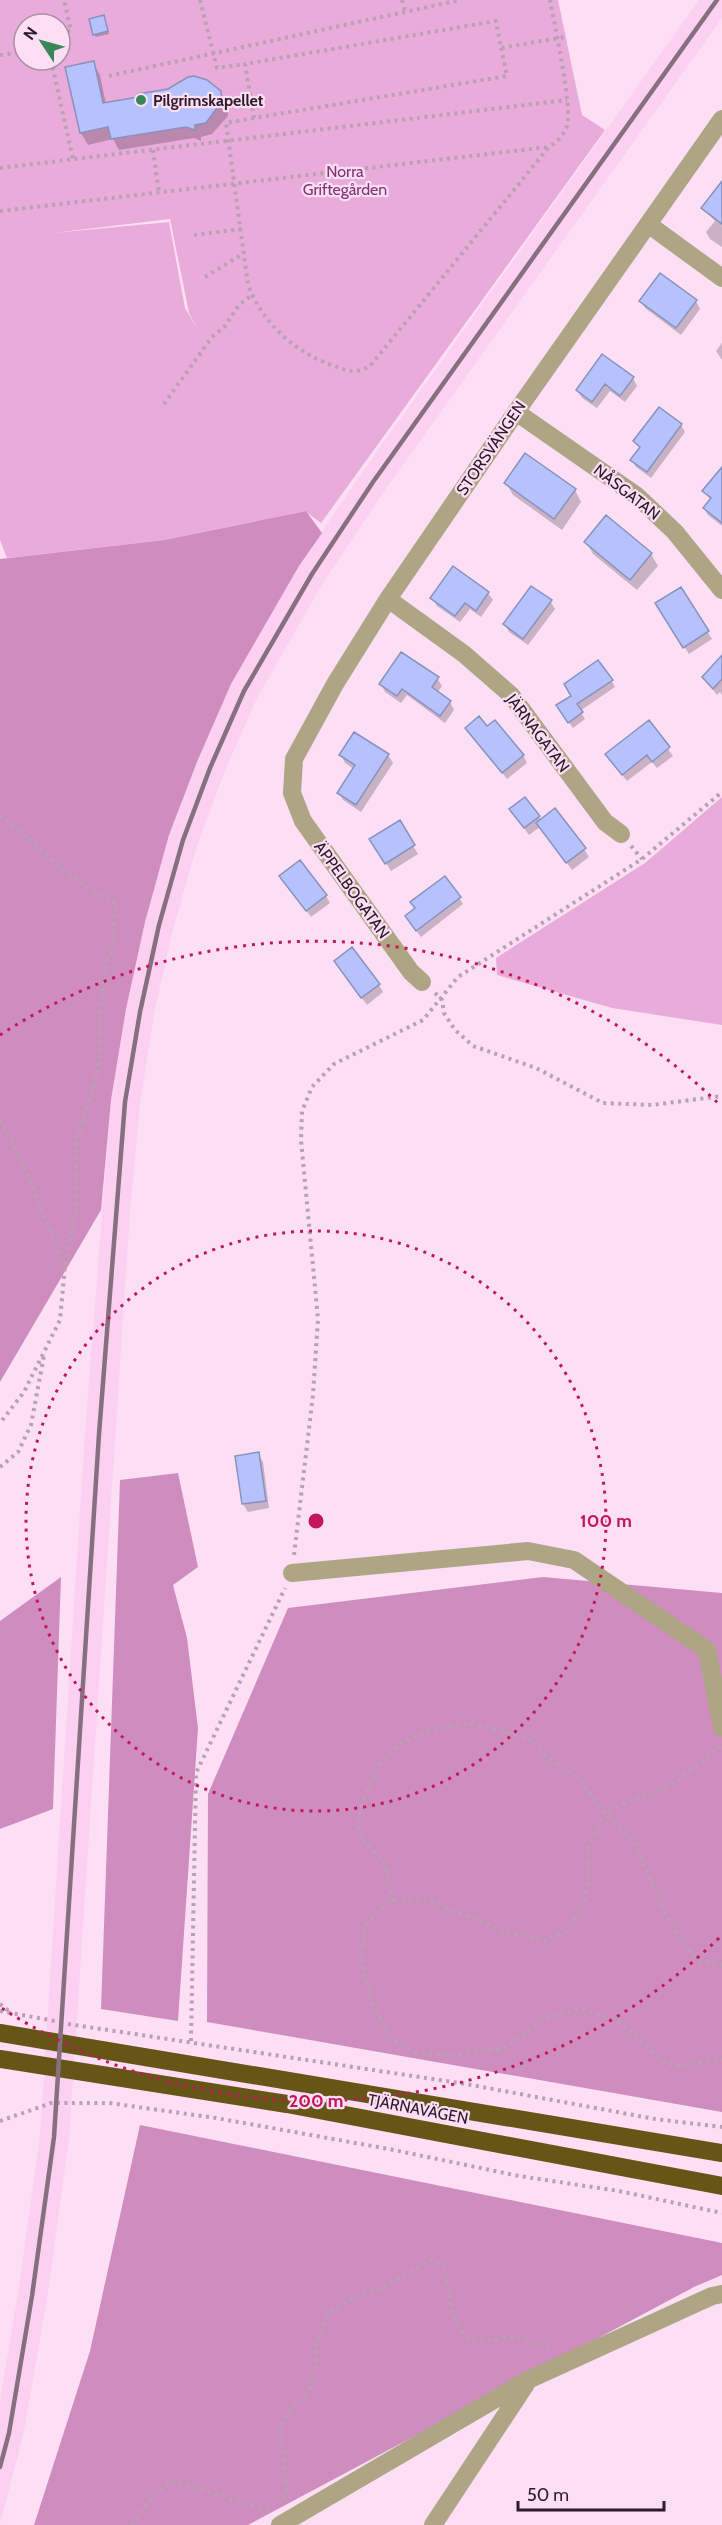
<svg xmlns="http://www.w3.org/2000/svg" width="722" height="2525" viewBox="0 0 722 2525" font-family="Cabin,sans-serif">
<rect width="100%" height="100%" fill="#fcdff4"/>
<!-- built -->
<path fill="#fbd0f0" d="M699,0h23v18l-337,472 -61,91 -67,117 -33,75 -27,72 -24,84 -19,85 -14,90 -10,108 -61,927 -22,160 -24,137 -23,88v-124l18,-106 22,-158 45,-703 26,-333 15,-91 19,-87 24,-87 28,-72 34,-79 68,-118 62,-92z"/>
<!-- green -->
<path fill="#e9abd9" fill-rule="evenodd" d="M0,0h558l24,115 23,15 -284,393 -16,-12 -141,29 -157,18 -7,-18zM24,24h36v36h-36zM170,219l19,94 9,17 -13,-22 -16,-86 -116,11z
M722,797v228l-110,-17 -115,-33 -1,-17 149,-95z"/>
<!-- forest -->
<path fill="#cf8dbf" d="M306,511l16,22 -23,33 -68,118 -34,78 -28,73 -24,87 -19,87 -15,91 -10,110 -101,172v-823l164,-19z
M178,1473l20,94 -25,18 14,53 11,90 -20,293 -77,-12 19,-529z
M61,1577l-8,232 -53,20v-208z
M543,1577l179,16v519l-515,-90 1,-228 80,-186z
M140,2125l582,118v32l-28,12 -446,238h-214l56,-174z"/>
<!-- shadow -->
<path fill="#0003" d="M105,20l4,14 -13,3 -2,-3z
M93,63l7,12 6,29 34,-5 34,-10 46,3 7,13 1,11 -16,18 -11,3v4l-7,-3 -75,12 -6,-11 -25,6 -7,-12 -15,-65z
M722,183v64l-12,-8 -4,-7 9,-11 -12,-13z
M641,301h55l4,8 -19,26 -36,-27z
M722,343v17l-6,-9z
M633,378l4,8 -12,16 -15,-11 -13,17 -15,-10 -5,-8z
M681,425l4,7 -34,46 -15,-11 -4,-7 8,-11 -6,-8z
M722,469v57l-14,-11 -4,-7 7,-8 -7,-9z
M506,483l69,7 6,12 -19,28 -49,-35z
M586,542l65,12 7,12 -21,24 -44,-36z
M681,589l31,50 -23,15 -32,-50z
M488,593l5,7 -12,17 -11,-8 -10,13 -23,-16 -5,-8z
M550,601l5,8 -27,36 -19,-13 -4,-8z
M722,668v27l-2,-3 -3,3 -14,-18z
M437,678l5,8 -5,7 13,9 4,8 -9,13 -38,-28 -6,8 -16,-11 -4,-8z
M611,680l4,7 -35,24 5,8 -12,9 -12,-16z
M648,722l25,34 -16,12 -5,-6 -25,19 -15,-19z
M467,728h20l36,27 4,8 -20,16z
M355,734l33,21 5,8 -32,49 -18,-12 -4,-7 15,-24 -9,-6 -4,-8z
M511,810l27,7 46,32 5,8 -17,13 -32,-43 -11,8z
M399,822l19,32 -27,17 -20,-32z
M286,884l40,12 4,7 -19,14z
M459,898l4,6 -42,33 -11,-14z
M340,969l39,16 4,7 -16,13z
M258,1454l5,8 6,46 -21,4 -5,-8 -6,-47z"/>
<!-- building -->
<path fill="#b6c2fc" stroke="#8891bf" stroke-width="1.5" d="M104,15l4,16 -15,4 -4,-16z
M94,61l9,42 35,-6v-3l30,-5 20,-12 6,-1 13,4 14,11 1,13 -3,1 -13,18 -11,2v5l-9,-3 -75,12 -3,-12 -28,6 -15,-66z
M722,181v43l-21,-16z
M660,273l37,27 -21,28 -37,-27z
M602,354l32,23 -14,19 -15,-12 -13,18 -16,-12z
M659,407l23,17 -35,48 -17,-12 10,-13 -7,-6z
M525,453l51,36 -22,30 -50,-36z
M722,467v56l-19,-15 8,-10 -9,-7z
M606,515l46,38 -22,27 -46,-38z
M453,566l36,26 -13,19 -11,-8 -10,13 -25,-18z
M531,586l21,14 -29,39 -20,-15z
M681,587l28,44 -26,17 -28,-45z
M401,652l38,25 -7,10 19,14 -11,15 -38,-27 -5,7 -18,-12z
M722,655v24l-9,10 -11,-12z
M598,660l15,20 -36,24 6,8 -15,11 -12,-18 15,-9 -7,-12z
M479,716l8,10 8,-6 29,35 -22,18 -37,-45z
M649,720l21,27 -18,15 -5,-7 -25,20 -17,-21z
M354,732l35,22 -33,51 -19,-12 18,-28 -16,-10z
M525,797l15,19 -16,12 -15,-19z
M555,808l31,40 -20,15 -30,-40z
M400,820l15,25 -30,19 -16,-25z
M300,860l27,35 -21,16 -27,-35z
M445,876l16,21 -45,34 -11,-15 10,-8 -5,-6z
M352,947l28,37 -19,14 -27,-37z
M259,1452l7,49 -24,3 -7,-48z"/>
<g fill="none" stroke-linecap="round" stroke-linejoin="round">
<!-- path -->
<path stroke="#b9a0b2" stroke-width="4" stroke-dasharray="3 4.5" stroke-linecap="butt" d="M200,0l17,68 28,-4
M402,0l3,11
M60,33l11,-2 -7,-31
M501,48l6,28 -253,42 -9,-54 251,-43 5,27 64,-11
M0,55l24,-3
M51,60l22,99
M109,76l351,-76
M254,118l-28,5 22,162c15,39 48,68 86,81 14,5 22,8 36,0l179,-219c8,-5 14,-11 18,-21 6,-18 -13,-103 -17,-126
M153,150l6,43
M0,168l567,-68
M0,211l548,-64
M194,235l47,-6
M205,277l39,-24
M164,404l48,-67 12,-10 15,-22 13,-10
M0,815l75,64 41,25 -4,48 -6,11 -6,52v41l-5,26 -19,61v66l-11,57 -5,54 -36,72 -24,31
M631,846l11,13
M435,993l7,7 2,13 11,17 18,16 63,22 67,35 49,2 70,-9
M0,1120l23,43 41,102
M0,1467l18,-15 13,-27 13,-70
M294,1555l19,-160 5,-76 -17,-179 1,-29 10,-24 22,-23 89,-44 35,-43 184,-118 80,-67
M721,1746l-45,36 -72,30 -16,37 -1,39 -4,19 -17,24 -21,10 -42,-10 -72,-30h-38l-18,12 -11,17 -3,30 11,42 18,36 26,15 38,2 51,-7 42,-31 33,-8 38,12 49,43 14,2 41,-7
M393,1901l-8,-37 -23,-25 -4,-13 6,-28 15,-33 23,-23 35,-14 33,-5 64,17 13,17 31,20 26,35 30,30 31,71 15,26 18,21 24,5
M0,2004l10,8
M0,2011l55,10
M68,2024l398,60 189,35 67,8
M191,2041l5,-268 89,-185
M0,2121l51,-18h58l107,15 173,31 130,27 100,15 103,22
M279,2503l8,-9 -7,-67 8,-15 21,-20 8,-26 -1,-20 12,-32 33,-21 18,-4 53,-29 10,4c8,21 6,46 19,66 14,21 38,5 56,7 13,2 24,7 35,13
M132,2525l21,-30 20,-14 87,27 12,1"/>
<!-- minor -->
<path stroke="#ada584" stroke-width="18" d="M648,224l74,54
M516,412l121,84 38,36 47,58
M388,599l76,55 47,41 94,127 16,12
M422,982l-11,-10 -108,-151 -11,-28 2,-34 41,-75 53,-85 128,-187 206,-293
M292,1573l236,-22 46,9 133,90 15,78
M280,2525l248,-145 184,-84 10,-2
M433,2525l93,-141"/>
<!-- highway -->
<path stroke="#655617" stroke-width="18" d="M0,2033l722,120
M0,2059l287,45 435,82"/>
<!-- rail -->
<path stroke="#867080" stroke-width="4.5" d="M0,2467l9,-34 23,-137 22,-159 45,-703 26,-332 15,-90 19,-87 24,-85 27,-72 34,-77 68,-117 61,-92 344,-482"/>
</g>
<!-- distance rings -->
<g fill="none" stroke="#c2185b" stroke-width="3" stroke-dasharray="3 6">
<circle cx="316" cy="1521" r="290"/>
<path d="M719 1938A580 580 0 0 1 0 2007M0 1035A580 580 0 0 1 719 1104"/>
</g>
<!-- markers -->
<circle fill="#368859" stroke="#fcdff4" stroke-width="2" cx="141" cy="100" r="6"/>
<g text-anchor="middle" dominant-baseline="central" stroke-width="4.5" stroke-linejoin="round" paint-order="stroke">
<!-- poi labels -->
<g font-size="16" font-weight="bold" fill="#2c1b28" stroke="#fcdff4" text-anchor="start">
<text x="153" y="100">Pilgrimskapellet</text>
</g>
<!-- park labels -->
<g font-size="16" fill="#813473" stroke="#fcdff4">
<text x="345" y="171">Norra<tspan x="345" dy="18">Griftegården</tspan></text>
</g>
<!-- street labels -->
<g font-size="16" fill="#2c1b28" stroke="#fcdff4">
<text transform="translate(491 448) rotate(-56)">STORSVÄNGEN</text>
<text transform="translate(627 492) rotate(38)">NÅSGATAN</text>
<text transform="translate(538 733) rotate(53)">JÄRNAGATAN</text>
<text transform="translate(352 890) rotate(54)">ÄPPELBOGATAN</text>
<text transform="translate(418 2109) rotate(11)">TJÄRNAVÄGEN</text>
</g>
</g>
<circle cx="316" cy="1521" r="9" fill="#c2185b" stroke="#fcdff4" stroke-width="3"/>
<g font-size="18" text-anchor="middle" font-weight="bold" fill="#c2185b" stroke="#fcdff4" stroke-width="4.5" stroke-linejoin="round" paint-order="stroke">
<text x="606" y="1527">100 m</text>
<text x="316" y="2107">200 m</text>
</g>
<!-- north arrow -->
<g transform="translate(42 42) rotate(306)"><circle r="28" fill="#fcdff4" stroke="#a991a2" stroke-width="1.5"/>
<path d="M0-4.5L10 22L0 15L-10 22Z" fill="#368859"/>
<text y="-9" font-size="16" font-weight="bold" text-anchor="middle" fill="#2c1b28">N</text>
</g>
<!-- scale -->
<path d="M518 2501v9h146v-9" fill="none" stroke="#2c1b28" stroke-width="3"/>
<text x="527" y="2501" font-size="18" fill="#2c1b28" stroke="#fcdff4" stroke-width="4.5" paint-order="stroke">50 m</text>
</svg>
